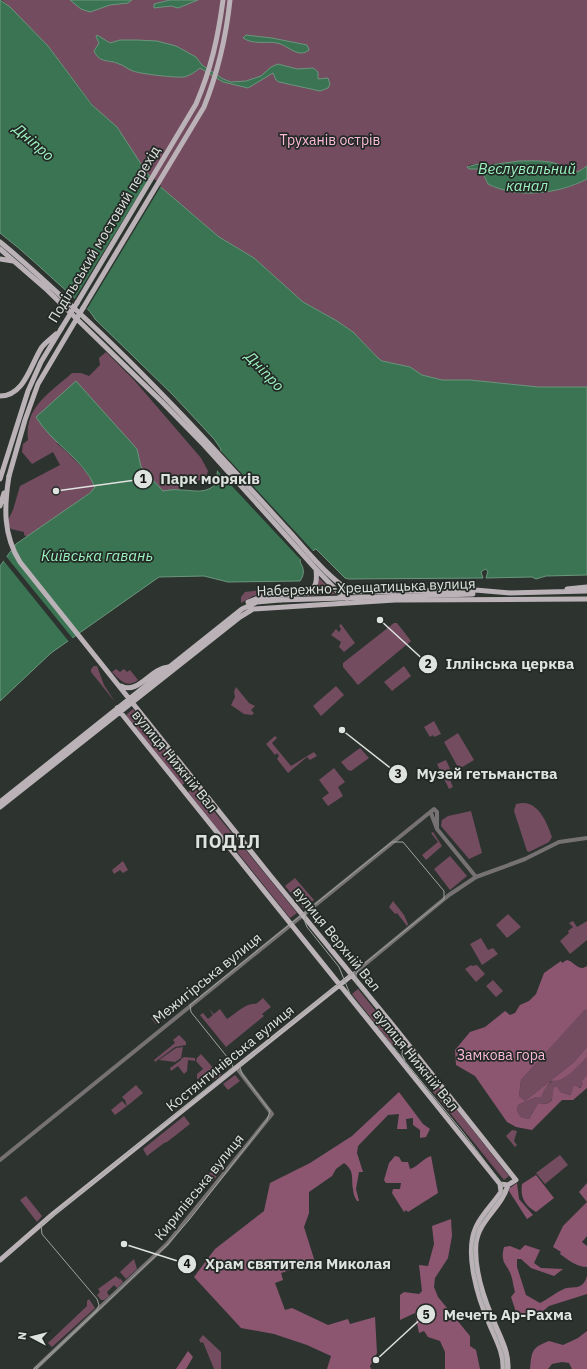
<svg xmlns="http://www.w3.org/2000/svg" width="587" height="1369" viewBox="0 0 587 1369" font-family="'IBM Plex Sans',sans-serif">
<rect width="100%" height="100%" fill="#2d342f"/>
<!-- green -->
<path fill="#734c5f" d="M2,0h585v166l-12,8 -6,-1 -15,-10 -27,-2 -35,3 -9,5 -4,-5 -11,1 4,4h9l7,15c29,15 71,10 99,-5v208h-49l-68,-7h-28l-20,-5 -12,-8 -28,-6 -4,-3 -25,-26 -16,-11 -34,-19 -49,-44 -35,-21 -63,-54c-19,-18 -28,-43 -46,-62 -3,-4 -8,-6 -12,-9l-50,-66z
M106,352l28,28 67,78 7,13 -2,7 -9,3 -9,-2 -8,10 -17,2 -22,-24 -2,-6 -83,-18c10,7 39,35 39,46l-67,48 -4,-2v-3l-13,-3 -3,-5v-4l5,-10 7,-24 40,-21 -7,-13 -21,12 -10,-12 1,-8 5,-4c-4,-33 22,-47 44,-67h9l8,3 11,-11 -1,-7z
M319,578l16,16 -27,2 7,-4z
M264,590l-1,4 -10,2 -12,7v-6l4,-5z
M394,623h3l14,18 -53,44 -15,-18v-4z
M341,624l14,19 -11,9 -5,-5 2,-5 -10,-7 5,-6 3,3 2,-3 -2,-3z
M94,666h3l7,19 11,17 -24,-30v-3z
M404,666l7,10 -19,15 -8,-9z
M116,669l4,3 4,-3 3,3 3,-2 8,10c-11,9 -18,0 -26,-8z
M336,686l8,9 -23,21 -8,-10z
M236,687l13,16 6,3 -4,4 3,3 -2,2 -8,-1 -13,-9 4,-8 -1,-5z
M133,709l56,71 -7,5 -56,-70z
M434,721l7,13 -7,3 -1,-2 -3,2 -6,-10z
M458,733l16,27 -15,9 -15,-27z
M275,736l2,2 -5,5 19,23 23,-14 3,4 -7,4 -3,-3 -19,16 -11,-14 2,-3 -2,-3 -2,2 -9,-11z
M360,748l9,10 -18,13 -3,-1 -7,-8z
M446,760l5,11 -4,2 6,14 -4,2 -12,-25z
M334,768l11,14 -7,5 5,9 -15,10 -6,-8 7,-5 -10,-13z
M194,787l40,49 -7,5 -39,-49z
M522,803c17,-1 25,20 30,34l-3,5 -20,10 -2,-1 -13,-40 2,-7z
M471,811l11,42 -13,6 -28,-33 1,-6 6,-4z
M433,832l9,14 -16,14 -4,-5 16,-13 -7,-9z
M240,843l57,70 -7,5 -56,-70z
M450,856l17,20 -17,14 -16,-21z
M123,861l5,9 -5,3 -3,-3 -6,4 -2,-4z
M295,878l19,22 -10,9 -19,-23z
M393,901l11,14 4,9 -1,2 -10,-13 -2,1 -6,-7z
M508,914l13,13 -14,11 -11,-13z
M573,921l4,6 10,-6v19l-17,14 -10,-13 9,-8 -1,-2 5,-4 -4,-4z
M481,938l7,12 5,-2 5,6 -16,11 -12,-21z
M471,965l1,1 5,-1 8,9 -9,8 -11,-13z
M493,980l10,11 -7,6 -10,-11z
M358,989l43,53 -7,5 -42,-53z
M263,998l8,9 -9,7 2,2 -38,31 -26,-32 3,-2 5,6 5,-4 -4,-6 5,5 6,-5 7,10c8,-5 20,-17 29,-15z
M585,1008l2,3v36l-13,15 -49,39 -6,-5 2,-16z
M161,1010l5,6 -10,8 -5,-6z
M179,1035l7,7v3l-11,2 -20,15 -1,-2 21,-17 -2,-3z
M183,1047l-2,11 -6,4 -16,-2 17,-12z
M201,1054l14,16 1,3 6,1 -3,3 -3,-3 -1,1 2,3 -4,2 -6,-6 -6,5h-4v-5l6,-5 -7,-8 1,-3z
M184,1057l11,1v3l-7,-1 -1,11 -3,3 -6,-8 -7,5 -1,-3 11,-8v4v-5z
M587,1057v18l-4,6 1,3 -14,11 -10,-3 -13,12 -9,-1 -9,16 -10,-2 -2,-6 1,-6 18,-8 16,-16 22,-11z
M235,1075l5,6 -12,9 -5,-6z
M136,1085l7,8 -16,13 -2,-6 -3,-3z
M439,1087l70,89 -5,4 -71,-88z
M122,1101l5,5 -12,9 -4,-5z
M184,1116l6,8 -23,18 -3,1 -17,13 -4,-7z
M512,1130l5,1 -3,10 3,4 -2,2 -9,-11z
M560,1155l8,10 -23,19 -9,-11z
M221,1165l3,2 -11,14 -6,-4 1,-3z
M26,1196l16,20 -5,6 -17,-22z
M134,1259l3,10 -11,10 -6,-7z
M116,1276l4,4 -1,-3 4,5 -6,6 -3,-3 -7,7 2,4 -5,4h-3l-4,-5 3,-3 -2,-3z
M89,1299l6,9 -43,39 -4,-4 39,-37v-5z
M203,1335l18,17v17h-7l-11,-27 -2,1 -2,-3z"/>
<!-- forest -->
<path fill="#8c5671" d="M567,960c6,1 9,8 16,8l4,-2v45l-2,-2 -64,71 -2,16 6,5 49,-39 13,-15v10c-10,10 -21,24 -36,24l-7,9 -3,7h-5l-18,8 -1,6 3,6 9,2 9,-16 9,1 5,-4 2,-13h3l3,5 10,3 2,-2 1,-6 2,-1 5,2 3,-4 -1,-3 5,-6v13l-14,12h-11l-30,30 -16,-3 -9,-5 -32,-46 -19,-11 -1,-15 15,-18 15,-5 20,-16 5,4 5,-2 5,-8 9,-4 7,-7 8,-21 17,-12 1,2z
M399,1092l24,32 7,5 -4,8 -6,1v-8l-7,-5v-7l-7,1 1,10h-10l2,-15 -11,1 -30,31 -1,7 6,19h-4l-3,17 3,12h-2c-2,-3 -4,-8 -4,-12 -2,-11 2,-18 -9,-26l-8,6 -4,7 -23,16v21l-5,14 11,35 -34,11 2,7 -8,3 10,27 7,-2 36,17 20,-6 2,5 25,-7 2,36 -7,13 1,3h-44l4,-13 -24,-11 -33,-11 -33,-6 -47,-51 21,-28 49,-38 6,-28 40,-20 42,-27z
M395,1156l4,1 3,5h6l2,7c9,-3 12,-10 21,-13l7,37 -30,19 -2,-2 -2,2 -12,-19 1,-4h7l1,-6h-15l-2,-3 5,-17z
M536,1175l18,23 -18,14c-11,-7 -16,-14 -14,-28z
M517,1183l2,16 14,16 -6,4 -18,-28 1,-3z
M587,1183v53l-5,6 5,4v21c-10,0 -19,-7 -27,-13l1,-2 -8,-5 10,-21 24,-24 -8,-10z
M451,1219l1,17 -4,22 -13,20 -1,9 4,10 32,39v10l6,4 4,19h-35v-17l-5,-11 -12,-4 -4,-6 -5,2 -4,-20 -15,7v-25l4,-3 15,2 3,-3 -3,-26 9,1 6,-22 -2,-18z
M525,1245l15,5 -6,13 7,5 22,1 -9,7 -23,-8 -10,-9h-4v8l9,28 14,8c8,-4 15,-10 22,-13 10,-6 20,3 25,-14v18l-38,12 -7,6 -1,7 -2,1 -4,-9 -18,4 -6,-18 4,-5c-2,-6 -2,-12 -4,-17 -5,-13 -11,-12 -7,-28l6,-1 10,4z
M587,1331v38h-15l-3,-6 -7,-1 -10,2 -4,5h-18c2,-18 1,-21 19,-28l14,4 15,-7z
M188,1351l5,6 -7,12h-10z"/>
<!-- water -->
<path fill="#3b7453" stroke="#6c957d" d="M0,0l10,7 38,39 44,59 25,22 30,46 9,10 63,54 35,21 49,44 34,19 16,11 25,26 4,3 28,6 12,8 20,5h28l68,7h49v188l-41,1 -10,3 -4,-2 -46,1 2,-7 -3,-2 -4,3 2,6 -134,1 -4,-1 -29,-29 -15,8 -1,5c4,6 5,12 0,19l-72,1 -24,-6 -45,1 -108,76 -51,48v-135l16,-22 74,-51 5,-6c-12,-29 -44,-44 -59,-70l40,-36 61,68 4,18 22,24c6,-1 11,-2 17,-1 15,0 25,5 37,-7v-9l4,-25 -7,-10 -41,-44 -78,-76c-7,-12 -15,-16 -24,-24 -24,-21 -46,-43 -71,-62z
M70,0h62l-4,3 -18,2 -20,7 -9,-3z
M170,0h28l-20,8 -7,-2 -17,2v-4z
M97,35l13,8 10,-3h17l20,1 19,5 20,11 6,8 21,14 8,3 15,-1 15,-5 10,-9 7,-3 19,5 16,-1 5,4v7l10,-1 2,6 -2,4 -8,3 -41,-9 -3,-2 -3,-7 -25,15 -25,-6 -23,-14c-5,4 -9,7 -16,9 -7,1 -44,-3 -51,-6 -6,-2 -9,-6 -14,-7 -10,-5 -19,0 -25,-13l5,-8 -3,-6z
M246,35l26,3 35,7 2,5c-11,9 -21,-5 -32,-7 -10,-2 -24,2 -34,-5z
M519,161c11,0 24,-1 35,2 16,4 11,19 33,3v13c-29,15 -69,20 -99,5l-7,-15h-12l-2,-2 11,-3 4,2 2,3 6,-4z"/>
<!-- pier -->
<path fill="#2d342f" d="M151,175l10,11 -74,123 -13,-9z
M219,449l95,103 -11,6 -1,3 -86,-92z
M5,555l69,85 -4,3 -67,-83z"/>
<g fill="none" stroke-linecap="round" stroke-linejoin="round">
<!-- minor -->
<path stroke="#767274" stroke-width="4" d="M431,813l6,16 39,48
M352,975l97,-80 27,-18 49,-18 34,-17 28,-4
M0,1160l434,-351 3,3v17
M35,1369l132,-125 105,-130 -36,-47"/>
<!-- major -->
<path stroke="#bab2b6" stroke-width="5" d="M0,242c26,21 50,44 75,67 75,69 143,144 212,220 15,16 49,59 68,63l120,-2 36,3
M0,249l45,39 117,114 42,43 111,123 25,26 7,4
M0,259l13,2
M77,303l119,-199c15,-35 22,-66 27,-104
M83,308l121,-201c14,-35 22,-69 26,-107
M0,396c25,0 31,-33 42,-49 4,-5 10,-9 14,-13
M9,476c-5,31 -6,59 11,86l249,312 127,155 120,151 -8,5 -8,-1
M0,479l28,-88 13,-29 20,-33
M0,506l4,-13
M567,589l20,-2
M508,593l79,-2
M248,602l13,-5 47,-4c9,-5 9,-14 8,-24
M121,686c17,9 30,-18 47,-19
M117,708l383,476 1,8c-8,12 -19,22 -25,35 -12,26 2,71 13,96 6,15 15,29 14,46
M0,802l242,-193 15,-7 23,-2
M0,807l240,-190 13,-8 142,-9 192,-1
M508,1185c-6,22 -29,35 -32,58 -2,24 7,53 16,74 7,18 17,33 16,52
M0,1260l53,-46 299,-239"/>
<!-- tram -->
<path stroke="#9fa4a0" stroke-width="1" d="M306,912l-1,10 2,5 32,40 11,27 112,137 41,54 -1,9 -25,35 -4,19 2,22 6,26 23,59 1,14
M359,969l-3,5v9l47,59 -1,13 3,5
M34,1369l63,-59 2,-5 -2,-6 -55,-65 -1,-9 192,-158 -1,-4 -41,-51 -1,-7 202,-163h11l41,49v8l-202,164 -2,4 2,7 28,37 -3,9 -78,100 -22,25 -131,124"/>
<!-- major-bridge -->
<path stroke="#bab2b6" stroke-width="5" d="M61,329l16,-26
M9,476l16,-56 13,-36 45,-76
M280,600l193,-6"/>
</g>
<g text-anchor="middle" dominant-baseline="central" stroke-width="3.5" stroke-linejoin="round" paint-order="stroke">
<!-- park labels -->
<g font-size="14" fill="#febadb" stroke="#232a26">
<text x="330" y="140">Труханів острів</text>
<text x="501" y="1055">Замкова гора</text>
</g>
<!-- street labels -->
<g font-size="14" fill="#dfe3e0" stroke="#232a26">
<text transform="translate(104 234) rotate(-59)">Подільський мостовий перехід</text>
<text transform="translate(366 587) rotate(-2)">Набережно-Хрещатицька вулиця</text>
<text transform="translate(175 761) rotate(51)">вулиця Нижній Вал</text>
<text transform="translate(337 939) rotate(51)">вулиця Верхній Вал</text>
<text transform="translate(207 978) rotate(-39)">Межигірська вулиця</text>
<text transform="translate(230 1058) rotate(-39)">Костянтинівська вулиця</text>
<text transform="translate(416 1060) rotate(51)">вулиця Нижній Вал</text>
<text transform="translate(199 1187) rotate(-51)">Кирилівська вулиця</text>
</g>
<!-- water labels -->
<g font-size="15" font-style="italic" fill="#9df3c0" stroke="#232a26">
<text transform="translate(34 142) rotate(41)">Дніпро</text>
<text x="527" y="168">Веслувальний<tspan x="527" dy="17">канал</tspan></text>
<text transform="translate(265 371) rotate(46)">Дніпро</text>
<text x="97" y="555">Київська гавань</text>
</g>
<!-- district labels -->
<g font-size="18" font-weight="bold" letter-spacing="1" fill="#dfe3e0" stroke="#232a26">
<text x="228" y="841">ПОДІЛ</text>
</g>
</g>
<!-- callouts -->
<path fill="none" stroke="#dfe3e0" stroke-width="1.5" d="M56 491L143 479M380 620L428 664M342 730L398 774M124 1244L187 1264M376 1360L426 1314"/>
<g fill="#dfe3e0" stroke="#232a26" stroke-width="1.5">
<circle cx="56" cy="491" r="4"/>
<circle cx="380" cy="620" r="4"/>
<circle cx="342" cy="730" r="4"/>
<circle cx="124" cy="1244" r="4"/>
<circle cx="376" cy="1360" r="4"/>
<circle cx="143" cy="479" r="10"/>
<circle cx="428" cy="664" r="10"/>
<circle cx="398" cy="774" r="10"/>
<circle cx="187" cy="1264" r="10"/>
<circle cx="426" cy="1314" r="10"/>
</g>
<g font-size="12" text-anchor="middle" font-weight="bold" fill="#111">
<text x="143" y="483">1</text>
<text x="428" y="668">2</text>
<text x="398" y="778">3</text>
<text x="187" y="1268">4</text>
<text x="426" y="1319">5</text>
</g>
<g font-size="15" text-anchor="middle" font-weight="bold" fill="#dfe3e0" stroke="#232a26" stroke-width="3.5" stroke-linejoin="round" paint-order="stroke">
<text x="210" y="484">Парк моряків</text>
<text x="510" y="669">Іллінська церква</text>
<text x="487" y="779">Музей гетьманства</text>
<text x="298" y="1269">Храм святителя Миколая</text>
<text x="508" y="1320">Мечеть Ар-Рахма</text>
</g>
<!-- north arrow -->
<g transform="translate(32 1337) rotate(277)" stroke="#232a26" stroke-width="3" paint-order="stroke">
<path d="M0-3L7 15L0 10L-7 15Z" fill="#dfe3e0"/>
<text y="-6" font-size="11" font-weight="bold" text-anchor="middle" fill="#dfe3e0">N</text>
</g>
</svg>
